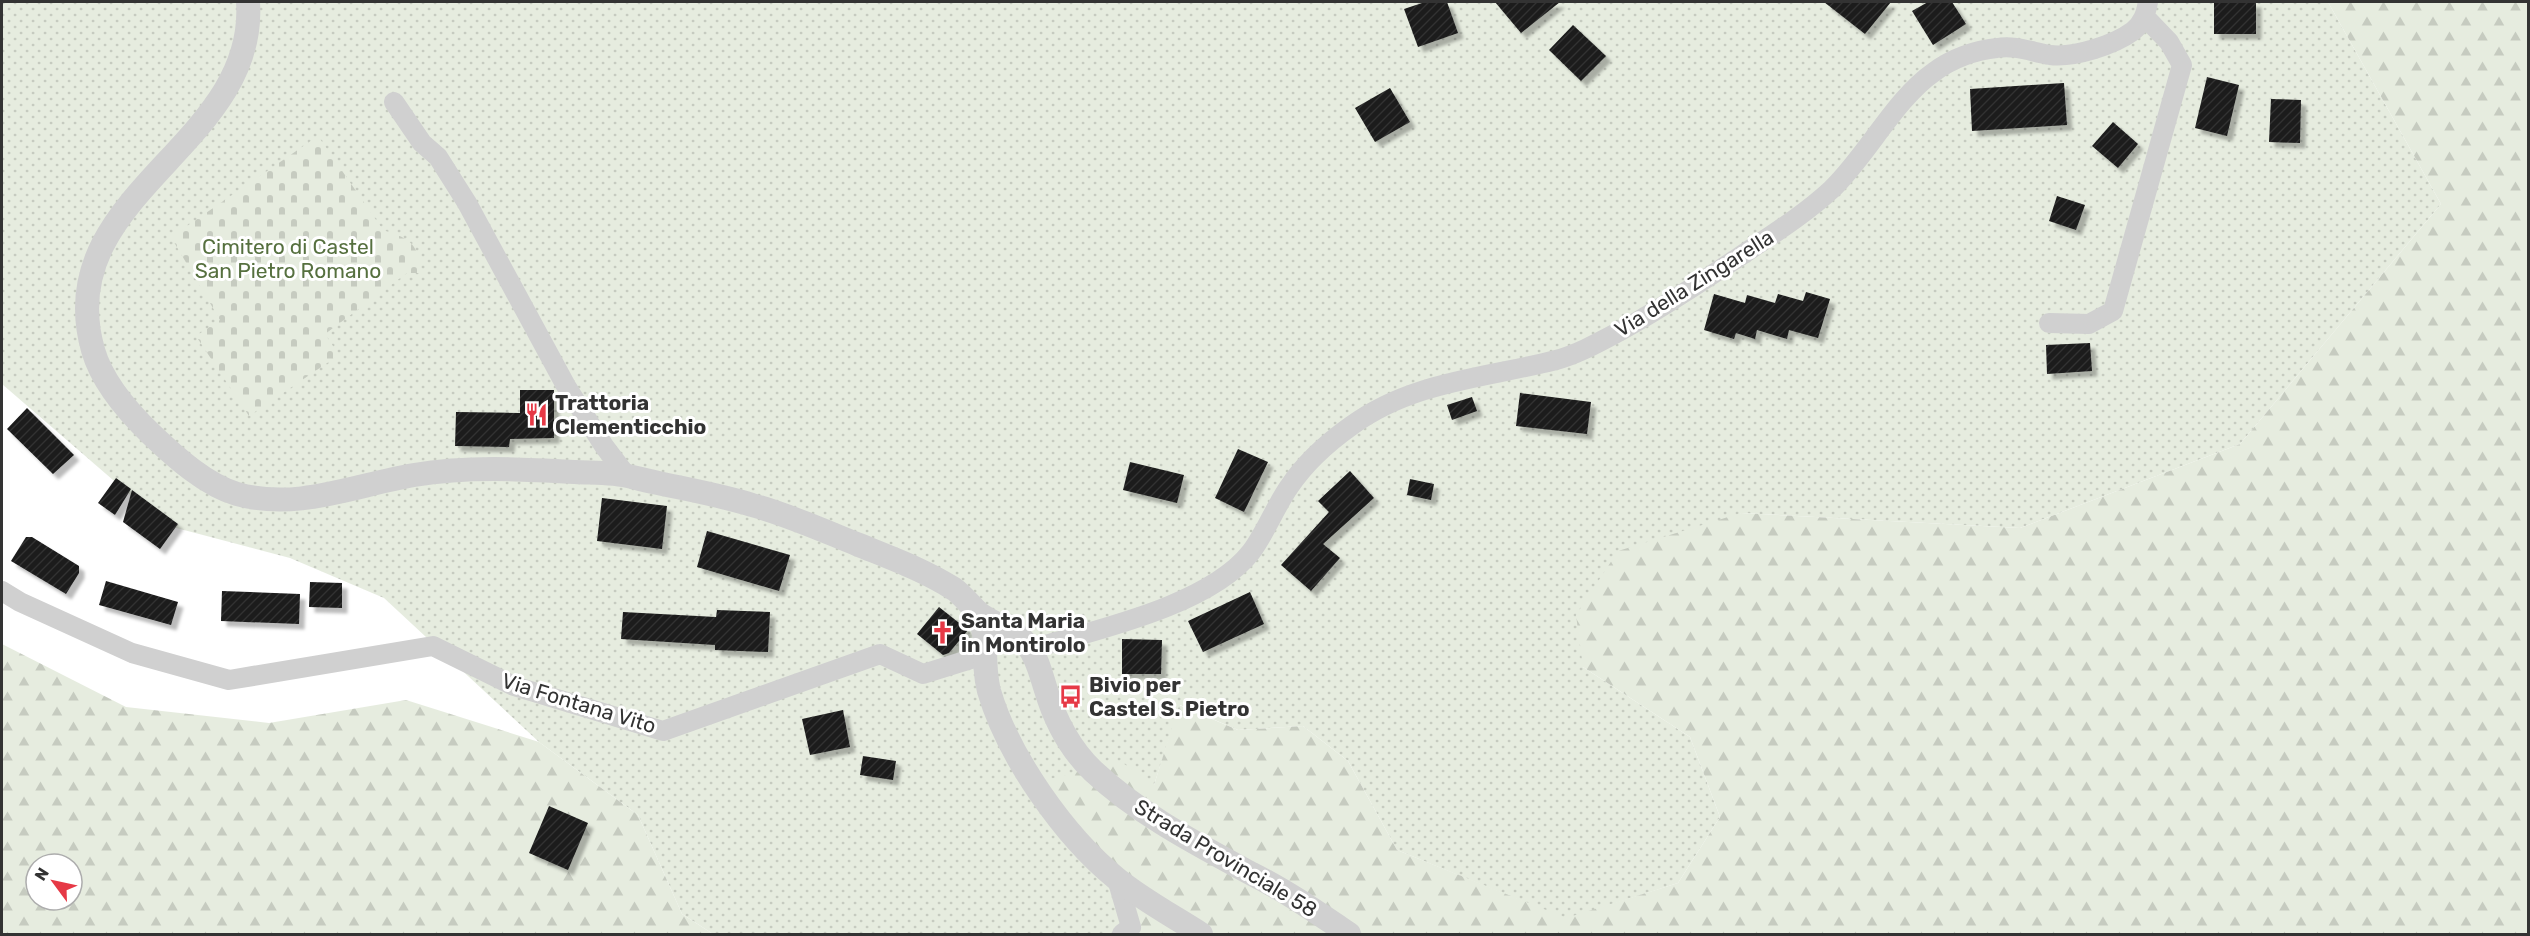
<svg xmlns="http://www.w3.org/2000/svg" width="2530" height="936" viewBox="0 0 2530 936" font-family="Rubik,sans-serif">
<defs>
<pattern id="grass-dots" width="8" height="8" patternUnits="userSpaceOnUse" patternTransform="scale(1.5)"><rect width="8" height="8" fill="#e6ecdf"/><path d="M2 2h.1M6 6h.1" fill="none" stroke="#c6cbc0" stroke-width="1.8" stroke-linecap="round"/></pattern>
<pattern id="forest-firs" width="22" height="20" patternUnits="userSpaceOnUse" patternTransform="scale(1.5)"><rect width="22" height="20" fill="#e6ecdf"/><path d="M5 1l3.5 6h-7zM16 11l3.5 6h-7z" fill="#c6cbc0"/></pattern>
<pattern id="cemetery-stones" width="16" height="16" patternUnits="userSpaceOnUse" patternTransform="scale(1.5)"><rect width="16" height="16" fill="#e6ecdf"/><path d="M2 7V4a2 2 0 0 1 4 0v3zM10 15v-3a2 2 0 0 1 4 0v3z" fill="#c6cbc0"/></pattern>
<pattern id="building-hatch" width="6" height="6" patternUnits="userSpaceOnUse" patternTransform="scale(1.5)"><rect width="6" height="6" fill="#1a1a1a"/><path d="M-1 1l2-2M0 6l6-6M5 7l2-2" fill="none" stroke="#333"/></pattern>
<filter id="shadow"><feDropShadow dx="5.5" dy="5.5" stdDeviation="1.5" flood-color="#0004"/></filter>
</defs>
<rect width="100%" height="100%" fill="#fff"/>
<!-- grass -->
<path fill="url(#grass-dots)" d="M2,2h2326l113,202 -201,240 -220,84 -279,-15 -158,154 107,70 30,80 -42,66 -112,36 -169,-69 -49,-89 -45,-35 -65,4 -58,-25 -26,80 -37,94 5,55h-409l-31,-20 -44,-99 -99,-73 -155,-144 -94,-40 -125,-33 -163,-141z"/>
<!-- forest -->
<path fill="url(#forest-firs)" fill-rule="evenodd" d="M2328,2h200v932h-1406l2,-30 -89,-121 85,-22 34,24 25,-80 59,25 65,-4 45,35 49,89 169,68 112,-35 42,-66 -30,-80 -107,-70 -7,-52 42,-64 123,-38 279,15 220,-84 201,-240z
M2,644l124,63 143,16 137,-23 133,42 99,73 44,99 31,20h-711zM36,864h36v36h-36z"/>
<!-- cemetery -->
<path fill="url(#cemetery-stones)" d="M318,136l65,94c25,8 37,13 37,43h-13l-82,61 14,21 -90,61 -53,-80 24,-16 -49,-83z"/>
<!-- building -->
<path fill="url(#building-hatch)" filter="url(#shadow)" d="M1425,2h22l11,31 -40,14 -14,-38z
M1495,2h65l-39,31z
M1824,2h67l-26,32z
M1928,2h24l14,22 -33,21 -21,-34z
M2214,2h42v32h-42z
M1573,25l33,31 -25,25 -32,-31z
M2207,77l32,8 -12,51 -32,-8z
M2064,83l3,42 -95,6 -2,-42z
M1390,88l20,34 -35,20 -20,-34z
M2271,99l30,1 -1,43 -31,-1z
M2113,122l25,22 -20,24 -26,-22z
M2057,196l28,9 -9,25 -27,-9z
M1806,292l24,7 -12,39 -29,-8 -2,9 -30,-9 -2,9 -19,-6 -2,6 -30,-9 10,-36 31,9 2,-8 28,8 3,-9 25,7z
M2090,343l2,28 -45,3 -1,-29z
M520,390h34v48l-44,1 -1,8 -54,-1 1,-34 64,1z
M1520,393l71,9 -4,32 -71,-8z
M1472,397l5,14 -25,9 -5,-15z
M27,408l47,47 -21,19 -46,-45z
M1238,449l30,13 -24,50 -29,-14z
M1130,462l54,13 -7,28 -54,-13z
M1350,471l24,27 -51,46 17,14 -29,33 -30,-26 48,-53 -11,-11z
M116,478l15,11 -16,26 -17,-12z
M1410,479l24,5 -3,16 -24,-5z
M132,490l46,34 -18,25 -37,-27z
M602,498l65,8 -5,43 -65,-8z
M707,531l83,24 -11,36 -82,-24z
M26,537h6l47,29v7l-13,21 -55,-33z
M106,581l72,21 -7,23 -72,-20z
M310,582l32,1v25l-33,-1z
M222,591l78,3 -1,30 -78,-3z
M1250,592l14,32 -61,28 -15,-31z
M939,607l29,23 -19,23 -6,2 -26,-21z
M717,610l53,2 -2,40 -53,-2v-5l-94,-6 2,-27 93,5z
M1122,639l40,1 -1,34h-39z
M843,710l7,37 -40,8 -8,-36z
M863,756l33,5 -3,19 -33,-5z
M549,806l39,17 -20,47 -39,-17z"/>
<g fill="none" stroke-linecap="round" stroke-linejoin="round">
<!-- minor -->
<path stroke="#d0d0d0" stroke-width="20" d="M394,102l28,41 16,14 29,46 99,183 38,60 22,29
M2049,323l40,1 24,-13 69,-246 -13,-23 -24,-25
M2,591l18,11 112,51 97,27 204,-34 81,40 149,45 217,-77 43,20 61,-19
M1031,649c64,-19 178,-43 220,-97 15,-20 24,-45 38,-65 16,-24 38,-44 62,-61 61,-45 135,-48 205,-66 23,-6 47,-20 68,-31 40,-22 77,-47 115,-72 31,-21 65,-42 93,-68 36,-35 63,-90 102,-117 17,-13 41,-22 63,-24 18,-3 35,4 53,7 24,3 64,-10 83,-24 10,-8 13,-18 15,-29
M1117,879l14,48 -9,7"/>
<!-- tertiary -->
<path stroke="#d0d0d0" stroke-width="24" d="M248,2c10,145 -199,192 -155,348 9,32 35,62 59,85 23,22 54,50 85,59 60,17 118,-9 177,-19 54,-9 107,-6 161,-3 19,1 39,0 57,5 40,10 81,16 120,28 37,10 72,26 107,40 32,13 65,25 95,44 10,7 17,18 27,26 16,11 35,15 47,31 10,13 13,29 18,44 9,30 24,59 47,81 47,44 104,73 159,103 34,17 66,39 97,60
M979,614c2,10 7,21 6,31 0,16 0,30 4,46 19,65 75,145 128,188 26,21 56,37 84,55"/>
</g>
<!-- icons -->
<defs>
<symbol id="restaurant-bare" viewBox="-9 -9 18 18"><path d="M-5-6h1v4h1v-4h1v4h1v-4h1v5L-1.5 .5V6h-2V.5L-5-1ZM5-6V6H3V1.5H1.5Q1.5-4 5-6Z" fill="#e63946" stroke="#fff" stroke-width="2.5" paint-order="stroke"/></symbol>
<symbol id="church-bare" viewBox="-9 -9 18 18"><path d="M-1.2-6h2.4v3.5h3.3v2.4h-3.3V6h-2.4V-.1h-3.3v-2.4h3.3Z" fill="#e63946" stroke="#fff" stroke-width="2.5" paint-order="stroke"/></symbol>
<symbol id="bus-bare" viewBox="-9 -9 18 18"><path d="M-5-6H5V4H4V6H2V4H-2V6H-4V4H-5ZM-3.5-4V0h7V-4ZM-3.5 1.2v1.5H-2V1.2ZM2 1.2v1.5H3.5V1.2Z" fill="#e63946" stroke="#fff" stroke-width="2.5" paint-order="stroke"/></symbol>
</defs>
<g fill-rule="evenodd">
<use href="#restaurant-bare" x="520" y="398" width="33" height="33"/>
<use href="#church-bare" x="926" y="616" width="33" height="33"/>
<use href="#bus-bare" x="1054" y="680" width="33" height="33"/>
</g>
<g text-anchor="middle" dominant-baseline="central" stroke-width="6" stroke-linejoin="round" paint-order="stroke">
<!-- park labels -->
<g font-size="21" fill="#56703f" stroke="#fff">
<text x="288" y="246">Cimitero di Castel<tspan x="288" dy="24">San Pietro Romano</tspan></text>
</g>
<!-- street labels -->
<g font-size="21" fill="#333" stroke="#fff">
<text transform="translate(1694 283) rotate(-32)">Via della Zingarella</text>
<text transform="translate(579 703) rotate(17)">Via Fontana Vito</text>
<text transform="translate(1226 858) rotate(31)">Strada Provinciale 58</text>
</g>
<!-- poi labels -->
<g font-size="21" font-weight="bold" fill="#333" stroke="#fff" text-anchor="start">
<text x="555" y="402">Trattoria<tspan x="555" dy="24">Clementicchio</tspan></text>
<text x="961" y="620">Santa Maria<tspan x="961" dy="24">in Montirolo</tspan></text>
<text x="1089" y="684">Bivio per<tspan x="1089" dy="24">Castel S. Pietro</tspan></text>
</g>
</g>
<!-- border -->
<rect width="2530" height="936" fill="none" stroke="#333333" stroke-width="6"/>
<!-- north arrow -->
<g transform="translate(54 882) rotate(303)"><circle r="28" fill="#ffffff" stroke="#adadad" stroke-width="1.5"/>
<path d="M0-4.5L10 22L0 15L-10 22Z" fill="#e63946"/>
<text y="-9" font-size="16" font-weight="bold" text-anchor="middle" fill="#333333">N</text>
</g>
</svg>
